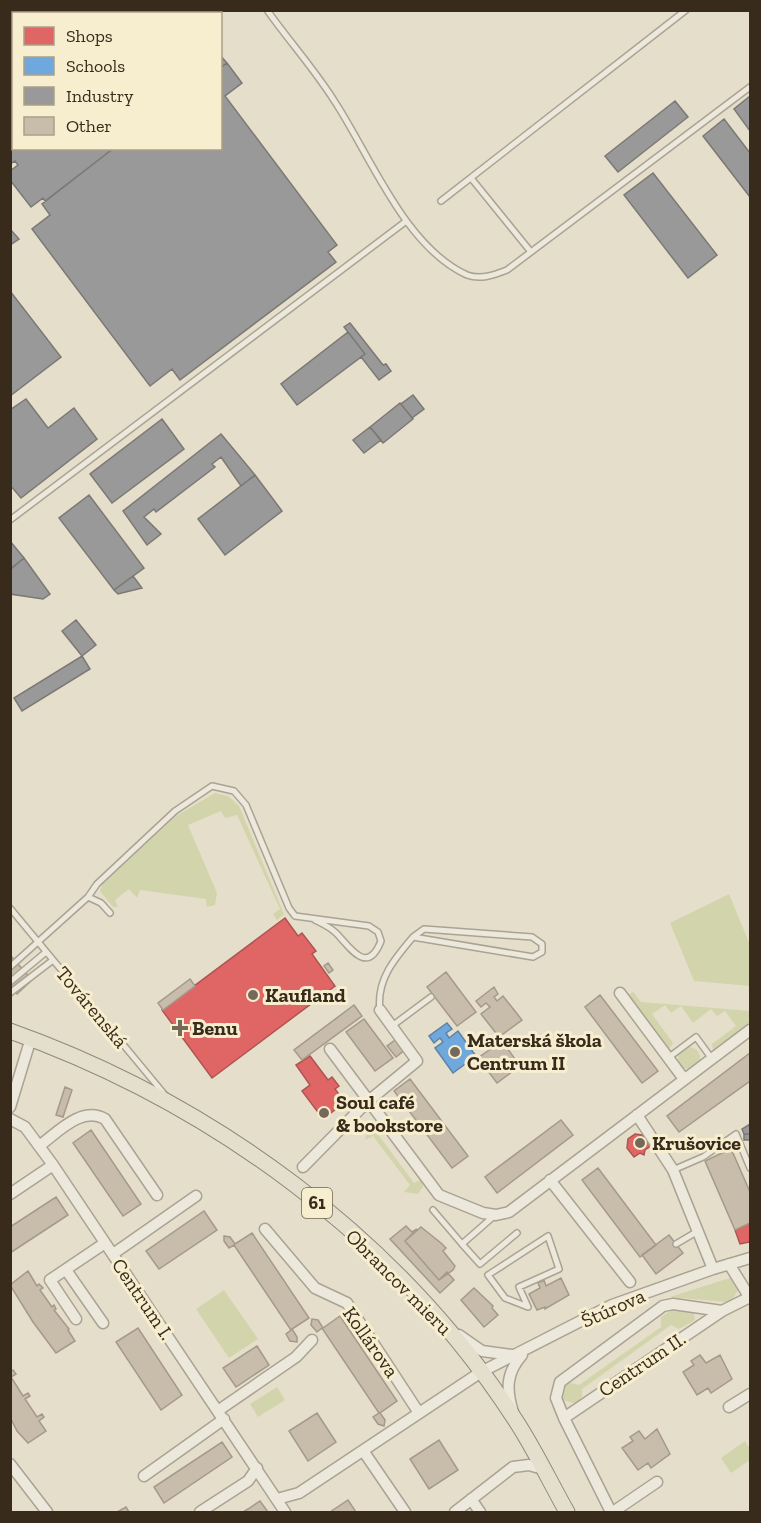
<svg xmlns="http://www.w3.org/2000/svg" width="761" height="1523" viewBox="0 0 761 1523" font-family="'Zilla Slab',serif">
<rect width="100%" height="100%" fill="#e5deca"/>
<!-- green -->
<path fill="#d2d5ac" d="M215,793l13,3 11,10 45,108 -7,6 -4,-6 7,-5 -43,-94 -12,3 -4,-7 -33,14 29,68 -2,12 -8,2 -1,-8 -66,-9 -3,8 -8,-9 -14,11 3,7h-5l-13,-16 2,-6 74,-69z
M729,894l21,51v41l-56,-5 -24,-58z
M633,992l8,10 109,9v13l-37,26 -1,-6 24,-18 -11,-15 -8,5 -6,-7 -18,14 -12,-17 -10,7 -6,-8 -13,9 21,29 -4,6 -41,-54z
M678 1058a11 11 0 1 1 22 0a11 11 0 1 1-22 0Z
M378,1125l5,1 -6,7 37,50 8,-4 1,8 -5,7 -14,-2 6,-7 -37,-49 -8,4 2,-9z
M733,1277l5,13 -6,10 -6,2 -56,-5z
M224,1290l34,49 -29,19 -33,-49z
M673,1309l20,2 2,9 -16,9 -8,-4 -89,64v7l-5,8 -14,-4 -2,-6 4,-9 6,-2 8,2 82,-58v-10z
M277,1387l8,13 -27,17 -8,-13z
M745,1441l5,8v11l-19,13 -10,-15z"/>
<!-- shops -->
<path fill="#e06666" stroke="#ae5450" stroke-width="1.5" d="M285,918l13,18 4,-3 14,18 -4,3 23,32 -123,92 -50,-68z
M310,1056l18,24 4,-3 7,9 -4,3 10,13 -22,17 -21,-28 8,-6 -14,-20z
M635,1134l7,1 9,11 -6,4 -1,5 -4,-2 -6,4 -7,-9 1,-9z
M750,1223v19l-10,2 -5,-14z"/>
<!-- schools -->
<path fill="#6fa8dc" stroke="#5e82a2" stroke-width="1.5" d="M447,1023l5,6 -6,4 3,5 9,-7 18,25 -23,17 -18,-25 8,-6 -3,-4 -6,5 -5,-7z"/>
<!-- industry -->
<path fill="#999" stroke="#7c7874" stroke-width="1.5" d="M10,10h170l2,4h-168v130l-4,2z
M220,55l7,8 -7,5z
M227,63l15,20 -17,13 112,149 -9,7 8,10 -156,118 -8,-11 -22,17 -118,-157 18,-14 -8,-11 72,-56h106v-80z
M750,96v35l-16,-22z
M675,101l13,16 -70,55 -13,-16z
M724,119l26,34v44l-47,-61z
M14,144v4h100l-69,53 -2,-3 -12,9 -21,-27v-9l8,-6 -3,-4 -5,3v-18z
M653,173l64,82 -29,23 -64,-83z
M10,229l9,10 -9,6z
M10,291l51,66 -51,39z
M350,323l33,42 3,-1 5,7 -12,9 -18,-23 4,-3 -21,-27z
M348,332l17,22 -68,51 -16,-21z
M413,395l11,14 -12,9 -11,-14z
M26,399l22,29 26,-20 23,31 -76,59 -11,-13v-75z
M400,403l13,16 -30,24 -13,-16z
M162,419l22,30 -72,54 -22,-29z
M370,427l11,13 -17,13 -11,-13z
M221,434l34,41 -14,11 -20,-29 -9,7 3,3 -59,45 -2,-3 -10,8 17,17 -14,11 -24,-34z
M255,475l27,36 -57,44 -27,-36z
M89,495l55,73 -30,22 -55,-72z
M10,541l14,17 -12,10 -2,-1z
M24,558l26,36 -7,5 -33,-5v-25z
M133,576l9,12 -24,6 -4,-4z
M76,620l20,25 -14,11 -20,-25z
M82,656l8,13 -68,42 -8,-13z
M750,1124v10h-6l-2,-5z
M744,1134h6v6h-6z"/>
<!-- building -->
<path fill="#c8bcab" stroke="#a5998a" stroke-width="1.5" d="M11,956l21,24 -15,14 -7,-7z
M328,963l5,7 -4,3 -5,-7z
M446,972l30,40 -19,14 -30,-39z
M190,979l5,7 -32,24 -5,-7z
M494,987l4,7 -4,3 3,4 6,-5 19,24 -23,17 -18,-23 9,-7 -4,-4 -5,4 -5,-6z
M600,995l58,76 -16,12 -57,-76z
M354,1005l8,11 -60,44 -8,-10z
M364,1019l29,39 -18,13 -29,-39z
M398,1038l8,11 -10,8 -9,-11z
M502,1041l18,25 -23,17 -19,-25z
M750,1053v28l-71,51 -12,-16z
M410,1079l58,77 -16,12 -58,-77z
M65,1087l7,3 -9,27 -7,-2z
M561,1120l12,15 -76,58 -12,-16z
M91,1130l50,74 -18,12 -50,-73z
M729,1144l21,48v31l-15,7 -30,-69 19,-9 -2,-5z
M598,1168l58,77 -16,12 -58,-77z
M56,1197l12,18 -58,38v-26z
M204,1211l13,19 -58,39 -13,-18z
M406,1226l6,6 5,-3 -12,12 34,39 8,-8 7,8 -14,13 -50,-54z
M421,1227l20,16 5,5 -3,3 12,15 -2,4 -14,10 -34,-39z
M252,1233l57,85 -17,11 5,8v5l-7,-1 -4,-7 5,-4 -57,-85 -5,3 -5,-7v-5l6,1 5,7z
M669,1235l14,18 -27,21 -14,-19z
M28,1271l9,15 2,-2 4,4 -3,2 12,17 2,-2 2,4 -2,1 15,19 -1,1 7,11 -19,12 -23,-31 -23,-37z
M561,1278l8,17 -24,14v-2l-8,3 -8,-16 11,-6 -2,-5 6,-3 2,6z
M474,1288l19,18 -1,2 6,7 -14,12 -23,-27z
M340,1316l57,85 -17,12 5,7 -1,6 -6,-2 -5,-7 6,-4 -57,-85 -5,4 -6,-7 1,-6 6,1 5,8z
M138,1328l44,67 -21,15 -45,-68z
M257,1346l12,19 -33,22 -13,-19z
M700,1355l6,8 14,-8 12,24 -21,14 -3,-5 -11,7 -14,-23 11,-7 -3,-4z
M13,1370l3,4 -5,3 12,19 5,-3 2,3 -5,3 12,18 5,-3 2,3 -5,4 7,10 -18,12 -11,-12 -7,-14v-45z
M317,1413l19,29 -28,19 -19,-30z
M657,1429l13,25 -19,14 -3,-5 -10,7 -16,-22 11,-7 -3,-4 9,-6 6,8z
M439,1440l19,30 -29,19 -19,-30z
M222,1442l10,15 -68,46 -10,-16z
M348,1500l8,12h-26z
M260,1501l8,11h-25l5,-3z
M126,1507l3,5h-12z"/>
<g fill="none" stroke-linecap="round" stroke-linejoin="round">
<defs>
<path id="lane" d="M267,10c22,31 48,60 68,92 36,55 70,145 132,173 14,5 27,0 40,-5l243,-183
M471,178l60,74
M441,201l245,-191
M10,520l395,-298
M88,897l13,6 9,10
M10,908l155,187
M10,967l78,-70 9,-13 78,-73 37,-25 22,5 12,14 43,103 6,8 74,10 9,6 3,9c-14,36 -32,5 -45,-8 -6,-6 -13,-9 -21,-13
M10,982l36,-30
M10,993l43,-33
M380,1010c-4,-30 15,-52 33,-73l120,20 9,-5v-8l-10,-7 -108,-8 -11,8
M392,1026l39,-29
M668,1058l28,-21 16,22
M673,1170l30,-13 33,-23 14,34
M433,1210l29,34
M494,1216l-32,28 18,20 37,-31
M548,1236l11,33 -40,18 9,20 -23,-9 -17,-23z
M676,1244l22,-13"/>
<path id="street" d="M620,993l64,86
M330,1049l109,146 44,18 13,2 13,-3 241,-182
M10,1107l21,-69
M637,1115l36,55 40,99
M10,1119l15,8 28,38 232,347
M39,1146c18,-13 43,-41 66,-27l52,76
M303,1167l63,-64 51,-42 -37,-51
M550,1180l80,102
M10,1194l43,-29
M265,1229l50,59 32,15 72,110
M113,1254l83,-58
M729,1264l21,34
M66,1270l37,53
M76,1319l-26,-39 55,-37
M459,1335l23,16 30,4
M729,1407l21,-13
M219,1410l77,-53 16,-17
M513,1412c-7,-22 -7,-39 9,-57
M564,1418l-8,-20 4,-16 103,-76 10,-2 49,7
M364,1452l41,60
M10,1464l37,48
M144,1476l80,-57
M277,1499l22,-6 182,-121 131,-67 101,-36 37,-11
M471,1499l9,13
M200,1512l48,-31 9,-13
M455,1512l58,-45 16,-2 14,4
M611,1512l-47,-94 158,-107 28,-14
M613,1512l44,-30"/>
<path id="primary" d="M10,1031c202,72 389,208 506,390 19,29 34,61 51,91"/>
</defs>
<!-- lane casing -->
<use href="#lane" stroke="#aaa394" stroke-width="8"/>
<!-- street casing -->
<use href="#street" stroke="#aaa394" stroke-width="13"/>
<!-- primary casing -->
<use href="#primary" stroke="#8f887a" stroke-width="17"/>
<!-- lane -->
<use href="#lane" stroke="#ece8dc" stroke-width="5"/>
<!-- street -->
<use href="#street" stroke="#ece8dc" stroke-width="10"/>
<!-- primary -->
<use href="#primary" stroke="#e4decd" stroke-width="15"/>
</g>
<!-- markers -->
<g fill="#756a59" stroke="#f7eecf" stroke-width="2">
<circle cx="253" cy="995" r="6"/>
<path d="M177 1019h6v6h6v6h-6v6h-6v-6h-6v-6h6z"/>
<circle cx="455" cy="1052" r="6"/>
<circle cx="324" cy="1113" r="6"/>
<circle cx="640" cy="1143" r="6"/>
</g>
<g text-anchor="middle" dominant-baseline="central" stroke-width="6" stroke-linejoin="round" paint-order="stroke">
<!-- shield labels -->
<rect fill="#f7eecf" stroke="#716652" stroke-width="1.5" x="302" y="1188" width="30" height="30" rx="4.5"/>
<g font-size="18" font-weight="bold" fill="#382b1c">
<text x="317" y="1203">61</text>
</g>
<!-- poi labels -->
<g font-size="20" font-weight="bold" fill="#382b1c" stroke="#f7eecf" text-anchor="start">
<text x="265" y="995">Kaufland</text>
<text x="192" y="1028">Benu</text>
<text x="467" y="1040">Materská škola<tspan x="467" dy="23">Centrum II</tspan></text>
<text x="336" y="1102">Soul café<tspan x="336" dy="23">&amp; bookstore</tspan></text>
<text x="652" y="1143">Krušovice</text>
</g>
<!-- street labels -->
<g font-size="20" fill="#382b1c" stroke="#f7eecf">
<text transform="translate(92 1007) rotate(50)">Továrenská</text>
<text transform="translate(399 1282) rotate(45)">Obrancov mieru</text>
<text transform="translate(143 1299) rotate(56)">Centrum I.</text>
<text transform="translate(613 1308) rotate(-24)">Štúrova</text>
<text transform="translate(371 1342) rotate(55)">Kollárova</text>
<text transform="translate(642 1364) rotate(-34)">Centrum II.</text>
</g>
</g>
<!-- border -->
<rect width="761" height="1523" fill="none" stroke="#382b1c" stroke-width="24"/>
<!-- legend -->
<rect x="12" y="12" width="210" height="138" fill="#f7eecf" stroke="#aba087" stroke-width="1.5"/>
<rect x="24" y="27" width="30" height="18" fill="#e06666" stroke="#aba087" stroke-width="1.5"/>
<text x="66" y="42" font-size="18" fill="#382b1c">Shops</text>
<rect x="24" y="57" width="30" height="18" fill="#6fa8dc" stroke="#aba087" stroke-width="1.5"/>
<text x="66" y="72" font-size="18" fill="#382b1c">Schools</text>
<rect x="24" y="87" width="30" height="18" fill="#999999" stroke="#aba087" stroke-width="1.5"/>
<text x="66" y="102" font-size="18" fill="#382b1c">Industry</text>
<rect x="24" y="117" width="30" height="18" fill="#c8bcab" stroke="#aba087" stroke-width="1.5"/>
<text x="66" y="132" font-size="18" fill="#382b1c">Other</text>
</svg>
